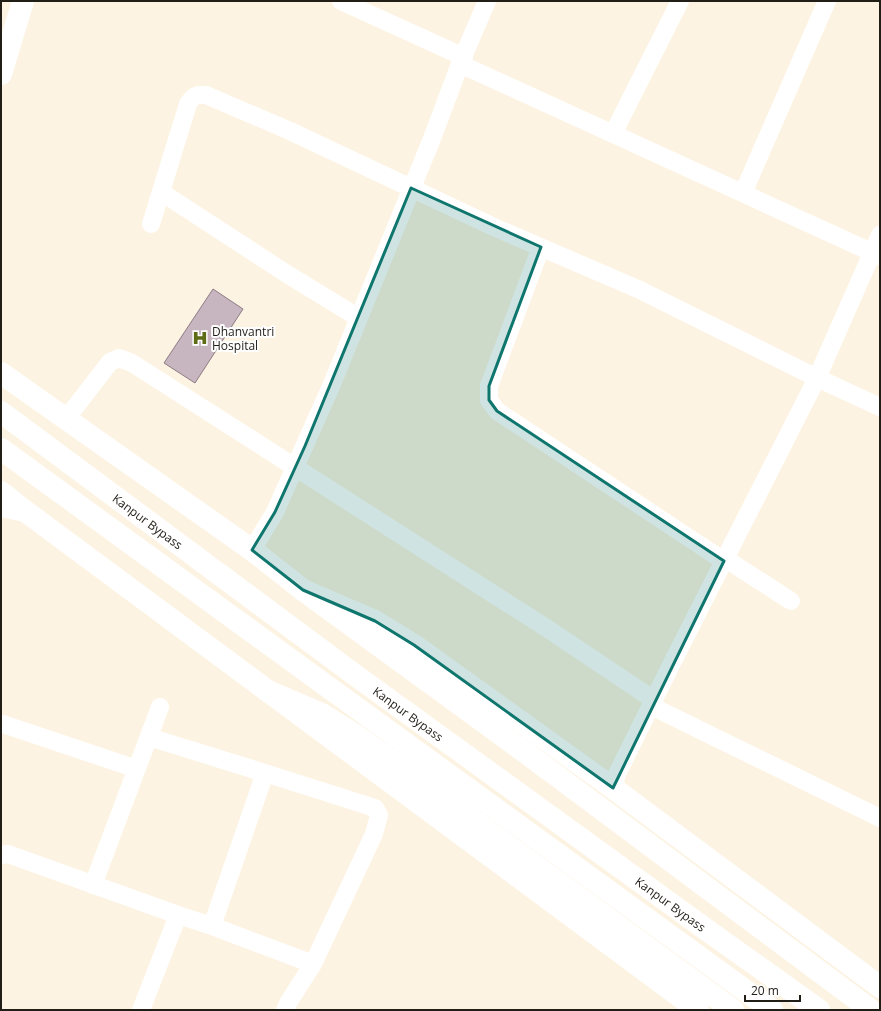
<svg xmlns="http://www.w3.org/2000/svg" width="881" height="1011" viewBox="0 0 881 1011" font-family="'Open Sans',sans-serif">
<rect width="100%" height="100%" fill="#fdf3e2"/>
<!-- building -->
<path fill="#c7b5bf" stroke="#8d7c85" d="M213,289l30,20 -48,74 -31,-20z"/>
<g fill="none" stroke-linecap="round" stroke-linejoin="round">
<!-- minor -->
<path stroke="#fff" stroke-width="18" d="M341,1l123,56
M460,64l420,192
M613,134l67,-133
M161,192l126,82 72,44
M743,193l84,-192
M151,224l37,-120c5,-8 8,-10 18,-9l84,36 206,97 144,62 177,88 63,29
M541,247l-52,139v14l8,11 227,150 8,2 59,38
M66,419l44,-57 9,-4 13,5 416,266 106,71
M252,550l23,-38 57,-128 99,-243 29,-77 27,-63
M651,706l229,112
M3,724l134,45
M149,737l116,36 -53,153
M265,773l110,35 4,7 -5,19 -61,130 -25,39 -3,7
M613,788l4,-14 56,-113 144,-283 63,-143
M1,855l7,-1 170,61 34,11 101,38
M93,885l67,-178
M141,1010l37,-95"/>
<!-- major -->
<path stroke="#fff" stroke-width="22" d="M1,373l251,177 51,40 72,31 39,24 199,143 267,199
M1,492l24,19 673,499"/>
<!-- highway -->
<g stroke="#fff" stroke-width="22">
<path d="M1,74l22,-73"/>
<path id="s1" d="M1,412l354,263 356,258 108,77"/>
<path d="M1,449l771,561"/>
<path d="M1,506l24,5"/>
<path d="M303,590l226,165 342,255"/>
<path d="M266,690l56,24 32,20 47,33 332,243"/>
</g>
</g>
<!-- marked area -->
<path fill="#0f766e" fill-opacity="0.2" stroke="#0f766e" stroke-width="3" stroke-linejoin="round" d="M411,188l130,59 -52,139v14l8,11 227,150 -111,227 -199,-143 -39,-24 -72,-31 -51,-40 23,-38 30,-66z"/>
<!-- icons -->
<defs>
<symbol id="hospital-bare" viewBox="-9 -9 18 18"><path d="M-5-5h3v3.5h4V-5h3V5h-3V1.5h-4V5h-3Z" fill="#5e6c16" stroke="#fff" stroke-width="2.5" paint-order="stroke"/></symbol>
</defs>
<g fill-rule="evenodd">
<use href="#hospital-bare" x="189" y="327" width="22" height="22"/>
</g>
<g text-anchor="middle" dominant-baseline="central" stroke-width="4" stroke-linejoin="round" paint-order="stroke">
<!-- poi labels -->
<g font-size="12" fill="#211d17" stroke="#fff" text-anchor="start">
<text x="212" y="331">Dhanvantri<tspan x="212" dy="14">Hospital</tspan></text>
</g>
<!-- street labels -->
<g font-size="12" fill="#211d17" stroke="#fff">
<text stroke="none"><textPath href="#s1" startOffset="183">Kanpur Bypass</textPath></text>
<text stroke="none"><textPath href="#s1" startOffset="507">Kanpur Bypass</textPath></text>
<text stroke="none"><textPath href="#s1" startOffset="831">Kanpur Bypass</textPath></text>
</g>
</g>
<!-- border -->
<rect width="881" height="1011" fill="none" stroke="#211d17" stroke-width="4"/>
<!-- scale -->
<path d="M745 995v6h55v-6" fill="none" stroke="#211d17" stroke-width="2"/>
<text x="751" y="995" font-size="12" fill="#211d17" stroke="#ffffff" stroke-width="3" paint-order="stroke">20 m</text>
</svg>
